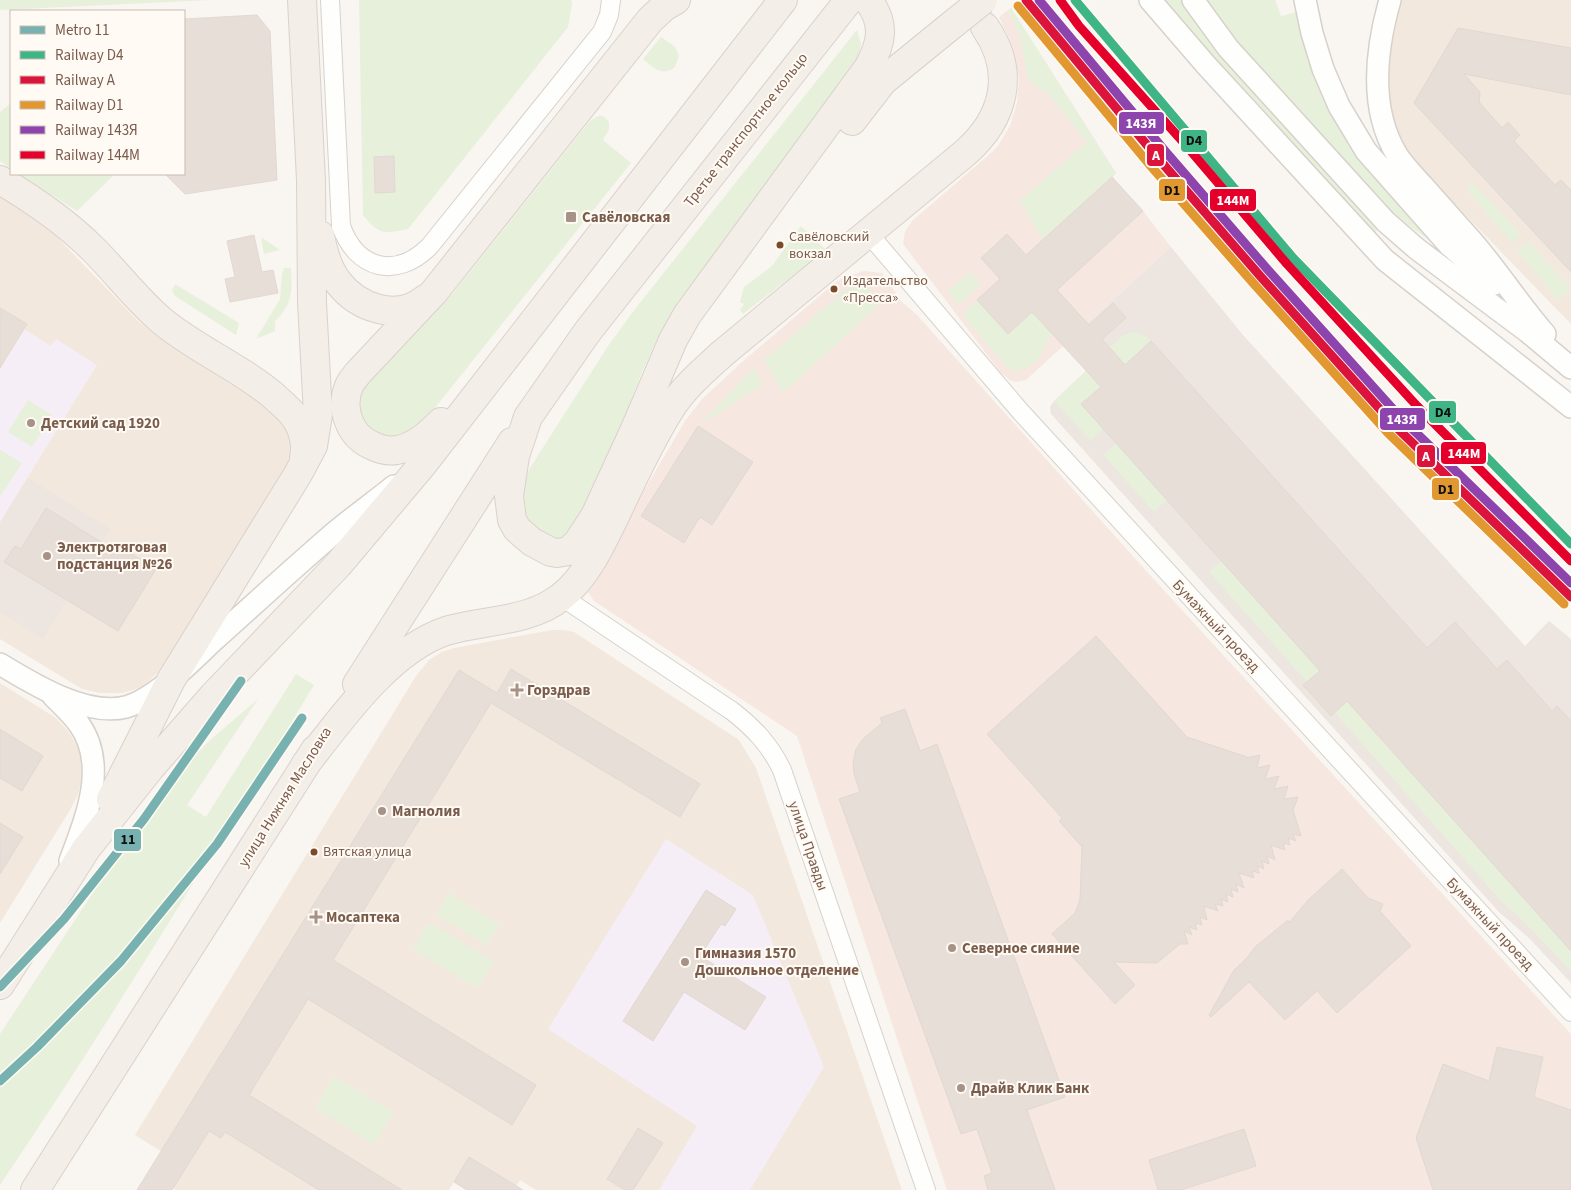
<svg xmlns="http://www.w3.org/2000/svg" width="1571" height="1190" viewBox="0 0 1571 1190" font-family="'Source Sans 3',sans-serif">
<rect width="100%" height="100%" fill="#f9f5f0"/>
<!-- residential -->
<path fill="#f2e8de" d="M1398,0h173v324l-149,-154 -17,-21 -13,-33 -7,-40z
M0,197l27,17 30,23 81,84 16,13 100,64 15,12 11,11 14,21 -4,19 -121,197 -11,14 -9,9 -10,7 -17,5h-22l-18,-4 -82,-50z
M552,630h12l10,2 165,108 17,28 146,422h-366l-16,-10 -4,6 -47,-29 -20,33h-273l-3,-2 13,-21 -51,-32 281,-459 13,-16 13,-8 12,-4z
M0,683l56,35 12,13 9,15 4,14 1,18 -4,16 -8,16 -70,113z"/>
<!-- commercial -->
<path fill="#f6e8e1" d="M1011,8l105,165 -4,5 31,33 28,36 -145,133 -10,2 -6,-2 -9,-7 -98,-129 2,-12 7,-11 79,-68 7,-7 12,-20 7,-23 2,-24 -9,-39 -11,-23z
M864,271l18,2 19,28 16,14 231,258 423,461v156h-624l-150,-454 -203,-135 -6,-9 1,-8 96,-163 17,-22 40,-37 94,-80 8,-5z"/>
<!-- industrial -->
<path fill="#ede5e0" d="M1171,247l72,88 282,311 24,-25 22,18v344l-42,-45 -30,-26 -448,-498 -1,-7 4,-6 32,-30 -23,-25z
M28,478l82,51 -67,110 -43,-27v-90z"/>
<!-- education -->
<path fill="#f6eef6" d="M24,329l27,17 5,-7 41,26 -97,157v-154z
M666,839l87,56 71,172 -74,123h-91l38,-64 -149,-97z"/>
<!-- green -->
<path fill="#e7f0db" d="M0,0h211l-211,10z
M359,0h212l1,4 -4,23 -160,202c-25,5 -29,6 -45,-14z
M1163,0h19l39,53 157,177 -5,3 -189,-206z
M1204,0h71l6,16 17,-4 5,23 132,209 -41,-29 -51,-52 -108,-119z
M1011,8l105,165 -73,67 -23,-39 67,-59 -38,-47 -21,-15 -8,-45 -12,-25z
M857,30l4,14 -3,14 -180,246 -21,35 -16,35 -55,142 -3,6 -22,18c-38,-5 -46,-42 -31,-72l78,-122 27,-37z
M661,37l14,10 4,9 -4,11c-13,10 -21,1 -32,-8z
M11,103v66l-11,-8v-49z
M598,116h5l6,6v7l-6,11 28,23 -213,266 -16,10 -28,-3 -15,-17 -2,-22 13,-22 40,-36 43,-46 137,-172z
M19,174h96l-38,37z
M1473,183l48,51 -10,8 -45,-53z
M801,226l25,24 -83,64 -3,-4 4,-6 -4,-2 4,-15 28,-21z
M261,237l19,13 -16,4z
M1528,242l43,46 -13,12 -41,-49z
M284,268h7c1,23 2,36 -16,53v10l-19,8 24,-40 2,-25z
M970,272l11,12 -22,21 -12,-13z
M856,283l11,2 10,22 -94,86 -19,-33 86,-74z
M175,284l64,39 -3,12 -61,-39 -3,-6z
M977,300l31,34 24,-22 20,22 -6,7c-1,15 -21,35 -37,28l-45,-52 1,-6z
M1134,332l12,4 5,5 -26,24 -15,-18 13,-12z
M754,368l9,16 -65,42z
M1086,371l15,16 -20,18 22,24 -13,11 -36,-39z
M28,400l24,15 -20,32 -24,-15z
M1116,443l51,57 -13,12 -51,-57z
M0,450l22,13 -21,32h-1z
M1221,561l99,110 -13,11 -98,-110z
M296,674l18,11c-102,168 -204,337 -314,500v-151l127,-193 1,-7 29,-35 1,-6 51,-52 49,-42 -71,106 19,12z
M1347,701l224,250v20l-50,-52 -19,-17 -167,-189z
M449,893l50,32 -12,20 -51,-31z
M429,922l65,40 -17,26 -64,-39z
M334,1076l60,37 -20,31 -59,-36z"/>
<!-- building -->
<path fill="#e6ded7" stroke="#e2d8d2" d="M257,15l13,16 7,149 -92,14 -20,-20h19v-155z
M1458,28l113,20v47l-107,-21 16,18 -1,10 23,26 6,-6 12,13 -6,6 41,44 6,-5 10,10v82l-157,-169z
M394,156l1,36 -20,1 -1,-36z
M1112,177l31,34 -86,79 32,35 24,-22 13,15 -24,21 23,26 26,-24 276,307 28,-26 42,47 10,-9 45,51 5,-5 14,15v230l-224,-250 -16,15 -28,-31 17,-14 -239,-267 20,-17 -19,-21 -50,-54 -24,22 -31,-34 23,-21 -19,-21 26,-24 19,21z
M254,235l8,37 11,-2 5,23 -48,9 -5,-23 10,-2 -8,-36z
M0,308l27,16 -27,44z
M698,426l55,36 -41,63 -12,-8 -16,26 -43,-27z
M46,508l73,45 3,-5 34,21 -38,62 -114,-69 11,-16 6,3z
M1096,636l91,101 60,20 -1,1 14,-3 -3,13 13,-3 -5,14 14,-3 -5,13 14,-3 -4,13 14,-2 -5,13 8,26 -8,-2 3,7 -8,-3 2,7 -7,-2 2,7 -14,-5 4,15 -8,-4 2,8 -7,-3 2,8 -7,-3 2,7 -7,-2 2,7 -15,-5 5,15 -8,-4 2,8 -7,-3 2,8 -7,-3 2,8 -7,-3 2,7 -8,-2 3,7 -14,-5 3,14 -7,-3 2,8 -7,-2 2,7 -8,-3 3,8 -8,-4 4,13h-8l-23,19 -43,-1 21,23 -20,19 -63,-70 23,-21 5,-13 2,-53 -23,-26 3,-3 -75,-84z
M511,669l189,115 -20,33 -189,-114 -158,257 203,125 -24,40 -204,-126 -59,96 153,95h-83l-94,-58 -4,6 -12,-7 -37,59h-35l322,-520 38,23z
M905,709l15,42 17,-7 128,353 -38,13 28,80h-67l-4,-14 8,-3 -15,-44 -16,5 -122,-335 21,-7 -6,-18 -1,-11 3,-14 7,-10 19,-16 -2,-5z
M0,729l43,27 -21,35 -22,-13z
M0,823l23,14 -23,37z
M1342,869l26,29 15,6 -3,7 31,35 -74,67 -20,-22 -32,29 -36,-38 -38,35 -2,-2 25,-45 12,-11 9,-12 33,-27 1,3 19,-23z
M706,890l30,19 -11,17 -4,-2 -21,32 66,41 -21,33 -61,-38 -31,49 -30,-20z
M1497,1047l46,10 -9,40 37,13v80h-138l-17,-52 27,-74 46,17z
M638,1128l25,15 -30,47h-8l-18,-11z
M1244,1129l12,37 -75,24h-23l-9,-30z
M469,1157l54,33h-56l-13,-8z"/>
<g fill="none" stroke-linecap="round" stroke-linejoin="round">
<defs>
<path id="minor" d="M330,0l11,226c16,44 55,53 88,21l173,-215 7,-17 2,-15
M868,233l152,178 551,601
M562,597l170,114c22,17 38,34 50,59l144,420"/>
<path id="tertiary" d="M1150,0l56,65 179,195 186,147
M1193,0l35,48 158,174 31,27 111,83 43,36
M1305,0l7,33 11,36 16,37 27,45 83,94 45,39
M1390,0c-14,49 -21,109 7,155 7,11 18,22 27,32 16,18 32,36 48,54 26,30 47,63 73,93
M0,664c33,20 86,53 126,43 29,-8 65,-45 87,-66 38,-34 75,-68 113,-101 21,-19 46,-36 68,-54
M53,696c9,9 19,18 26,28 30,42 6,96 -9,137"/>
<path id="primary" d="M849,0l-261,331 -60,86 -13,39 -6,40 3,24 5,9 15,13 19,10 6,1 12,-2 9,-9 17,-26 40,-87 38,-89 14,-25 181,-247c14,-25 18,-44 0,-68
M852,121l31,-40 70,-57
M0,180c34,20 66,42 94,70 23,23 43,50 68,71 35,29 78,46 113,76 6,6 14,12 19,19 9,12 13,28 10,42
M320,235c3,17 8,34 18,47 20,26 59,40 87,17
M441,422c-13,13 -26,25 -44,28 -10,2 -18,-1 -26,-5 -22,-10 -31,-37 -22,-59 2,-5 6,-9 9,-13l76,-81 216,-272 14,-13 12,-7
M357,684l155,-242
M305,765c36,-46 84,-115 141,-134 37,-11 84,-9 115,-34 26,-20 42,-56 56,-85 16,-34 32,-69 52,-101 14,-23 34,-40 54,-58l242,-200c40,-35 51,-81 20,-126
M111,799l60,-119 127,-206 15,-28 5,-31 -6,-113 -1,-122 -9,-180
M0,985l86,-136 65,-82 63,-72 124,-130 85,-101 360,-464
M35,1190l280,-440"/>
</defs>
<!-- minor casing -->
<use href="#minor" stroke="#d7d1cb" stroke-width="20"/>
<!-- tertiary casing -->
<use href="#tertiary" stroke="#d7d1cb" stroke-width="24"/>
<!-- primary casing -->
<use href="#primary" stroke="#dad1cc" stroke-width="30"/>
<!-- minor -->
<use href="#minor" stroke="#fefefd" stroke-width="18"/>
<!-- tertiary -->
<use href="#tertiary" stroke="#fefefd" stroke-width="21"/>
<!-- primary -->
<use href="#primary" stroke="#f3eee8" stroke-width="28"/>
<defs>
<path id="primary-bridge" d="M953,24l30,-24"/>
</defs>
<!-- primary-bridge casing -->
<use href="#primary-bridge" stroke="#dad1cc" stroke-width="30" stroke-linecap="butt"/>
<!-- primary-bridge -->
<use href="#primary-bridge" stroke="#f3eee8" stroke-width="28"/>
<defs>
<path id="rail-1" d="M1075,0l219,259 277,285"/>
<path id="rail-2" d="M1026,0l131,157 104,120 134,149 176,171"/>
<path id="rail-3" d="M1018,6l131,158 105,120 134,149 176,171"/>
<path id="rail-4" d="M1039,0l126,151 103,119 134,149 169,164"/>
<path id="rail-5" d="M1060,0l19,26 105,117 103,121 130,142 154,155"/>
</defs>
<!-- rail-1 casing -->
<use href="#rail-1" stroke="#fffaf3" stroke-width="12"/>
<!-- rail-2 casing -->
<use href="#rail-2" stroke="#fffaf3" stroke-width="12"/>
<!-- rail-3 casing -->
<use href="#rail-3" stroke="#fffaf3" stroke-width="12"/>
<!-- rail-4 casing -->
<use href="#rail-4" stroke="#fffaf3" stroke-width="12"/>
<!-- rail-5 casing -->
<use href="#rail-5" stroke="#fffaf3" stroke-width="12"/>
<!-- rail-1 -->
<use href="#rail-1" stroke="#3fb485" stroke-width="9"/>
<!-- rail-2 -->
<use href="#rail-2" stroke="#dc143c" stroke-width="9"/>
<!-- rail-3 -->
<use href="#rail-3" stroke="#e29830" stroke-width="9"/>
<!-- rail-4 -->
<use href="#rail-4" stroke="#8e44ad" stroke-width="9"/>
<!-- rail-5 -->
<use href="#rail-5" stroke="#e4002b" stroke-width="9"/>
<defs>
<path id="metro-1" d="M0,987l64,-68 80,-100 97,-138
M0,1081l37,-34 84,-86 96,-117 85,-126"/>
</defs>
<!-- metro-1 casing -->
<use href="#metro-1" stroke="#fffaf3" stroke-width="12"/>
<!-- metro-1 -->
<use href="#metro-1" stroke="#78b2b0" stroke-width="9"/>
</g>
<!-- markers -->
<g fill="#a69286" stroke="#fffaf3" stroke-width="2">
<rect x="565" y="211" width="12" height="12" rx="2.5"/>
<circle cx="31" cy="423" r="5"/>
<circle cx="47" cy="556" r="5"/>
<path d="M514.5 682.5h5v5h5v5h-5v5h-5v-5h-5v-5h5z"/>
<circle cx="382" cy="811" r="5"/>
<path d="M313.5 909.5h5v5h5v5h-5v5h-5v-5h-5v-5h5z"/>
<circle cx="952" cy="948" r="5"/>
<circle cx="685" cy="962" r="5"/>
<circle cx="961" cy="1088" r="5"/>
</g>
<g fill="#7a4b2a" stroke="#fffaf3" stroke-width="2">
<circle cx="780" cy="245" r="4.5"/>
<circle cx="834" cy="289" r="4.5"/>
<circle cx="314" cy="852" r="4.5"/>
</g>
<g text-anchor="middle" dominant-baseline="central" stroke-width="4" stroke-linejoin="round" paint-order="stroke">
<!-- bus labels -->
<g font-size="14" fill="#7a5c4d" stroke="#fffaf3" text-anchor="start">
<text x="789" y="237">Савёловский<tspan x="789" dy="17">вокзал</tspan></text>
<text x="843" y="281">Издательство<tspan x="843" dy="17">«Пресса»</tspan></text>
<text x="323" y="852">Вятская улица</text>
</g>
<!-- street labels -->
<g font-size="15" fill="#7a5c4d" stroke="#fffaf3">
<text transform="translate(746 130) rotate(-52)">Третье транспортное кольцо</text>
<text transform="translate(1216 626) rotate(47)">Бумажный проезд</text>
<text transform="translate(285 797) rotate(-58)">улица Нижняя Масловка</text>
<text transform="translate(808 846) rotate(71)">улица Правды</text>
<text transform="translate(1490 924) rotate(47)">Бумажный проезд</text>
</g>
<!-- poi labels -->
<g font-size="15" font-weight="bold" fill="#7a5c4d" stroke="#fffaf3" text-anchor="start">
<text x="582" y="217">Савёловская</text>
<text x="41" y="423">Детский сад 1920</text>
<text x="57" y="547">Электротяговая<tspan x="57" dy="17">подстанция №26</tspan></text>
<text x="527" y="690">Горздрав</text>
<text x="392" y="811">Магнолия</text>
<text x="326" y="917">Мосаптека</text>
<text x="962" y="948">Северное сияние</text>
<text x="695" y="953">Гимназия 1570<tspan x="695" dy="17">Дошкольное отделение</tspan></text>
<text x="971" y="1088">Драйв Клик Банк</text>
</g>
</g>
<g stroke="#fffaf3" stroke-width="2">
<rect x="1118" y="111" width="47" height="24" rx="5" fill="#8e44ad"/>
<rect x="1180" y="129" width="28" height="24" rx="5" fill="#3fb485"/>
<rect x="1146" y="143" width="19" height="24" rx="5" fill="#dc143c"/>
<rect x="1158" y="178" width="28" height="24" rx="5" fill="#e29830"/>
<rect x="1209" y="188" width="48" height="24" rx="5" fill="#e4002b"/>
<rect x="1428" y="400" width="29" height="24" rx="5" fill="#3fb485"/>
<rect x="1379" y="407" width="47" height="24" rx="5" fill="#8e44ad"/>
<rect x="1440" y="441" width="47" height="24" rx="5" fill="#e4002b"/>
<rect x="1416" y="444" width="20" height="24" rx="5" fill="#dc143c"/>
<rect x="1431" y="477" width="29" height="24" rx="5" fill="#e29830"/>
<rect x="113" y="828" width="29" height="24" rx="5" fill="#78b2b0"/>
</g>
<g font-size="14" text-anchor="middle" font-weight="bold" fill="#fff">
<text x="1141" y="128">143Я</text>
<text x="1156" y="160">A</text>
<text x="1233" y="205">144М</text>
<text x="1402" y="424">143Я</text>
<text x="1464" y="458">144М</text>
<text x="1426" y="461">A</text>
</g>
<g font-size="14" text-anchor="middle" font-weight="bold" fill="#111">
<text x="1194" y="145">D4</text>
<text x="1172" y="195">D1</text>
<text x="1443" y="417">D4</text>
<text x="1446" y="494">D1</text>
<text x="128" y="844">11</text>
</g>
<!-- legend -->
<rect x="10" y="10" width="175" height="165" fill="#fffaf3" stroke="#cabbb1"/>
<rect x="20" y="26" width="25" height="8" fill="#78b2b0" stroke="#cabbb1"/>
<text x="55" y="35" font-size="15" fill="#7a5c4d">Metro 11</text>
<rect x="20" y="51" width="25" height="8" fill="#3fb485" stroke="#cabbb1"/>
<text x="55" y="60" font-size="15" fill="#7a5c4d">Railway D4</text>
<rect x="20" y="76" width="25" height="8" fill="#dc143c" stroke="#cabbb1"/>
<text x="55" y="85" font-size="15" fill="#7a5c4d">Railway A</text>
<rect x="20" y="101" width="25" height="8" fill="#e29830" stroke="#cabbb1"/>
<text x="55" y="110" font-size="15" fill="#7a5c4d">Railway D1</text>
<rect x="20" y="126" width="25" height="8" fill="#8e44ad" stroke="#cabbb1"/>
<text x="55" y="135" font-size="15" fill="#7a5c4d">Railway 143Я</text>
<rect x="20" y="151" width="25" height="8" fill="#e4002b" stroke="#cabbb1"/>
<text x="55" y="160" font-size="15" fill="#7a5c4d">Railway 144М</text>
</svg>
